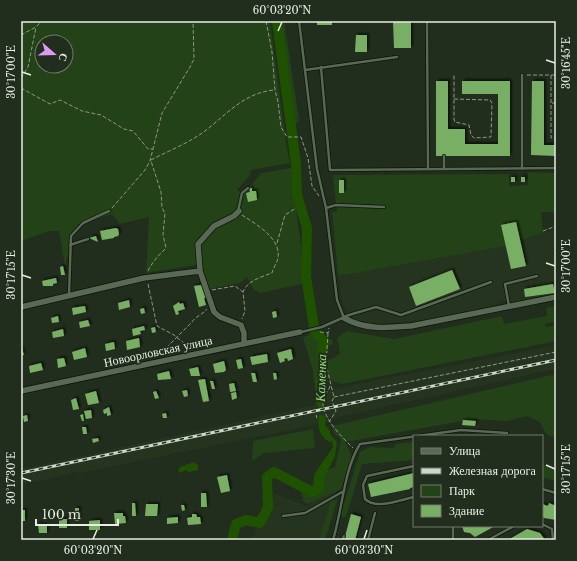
<svg xmlns="http://www.w3.org/2000/svg" width="577" height="561" viewBox="0 0 577 561" font-family="'Libre Baskerville',serif">
<defs>
<filter id="shadow"><feDropShadow dx="2" dy="-2" stdDeviation="1" flood-color="#0009"/></filter>
</defs>
<rect width="100%" height="100%" fill="#212d1d"/>
<!-- built -->
<path fill="#24341e" d="M516,222l27,11 13,-5v67l-43,8 -12,-3 -8,8 -76,14 -24,1h-22l-16,-2 -12,-15 -5,-30 167,-30 -4,-21z
M556,345v24l-221,49 -6,4 -248,51 -9,-1 -2,3 -49,9v-15l293,-64 17,-16z
M335,491l3,6 -13,43 -72,-1 3,-10 8,-6 10,-30 32,13z"/>
<!-- green -->
<path fill="#244218" fill-rule="evenodd" d="M21,21h249l16,123 4,19 -39,7 -1,5 -13,15 7,4 17,-21 30,-5 2,32 3,9 10,74 -45,10 -7,-3 -7,-13 -7,6 -30,6 -2,-3 -6,-22 -56,9 3,-56 -29,7 -8,-10 -34,10 -13,42 -6,-35h-10l-28,10zM42,42h24v24h-24z
M277,21h7l15,99 -8,12z
M528,172l28,1v39h-15l2,21 -23,7 -5,-18 -14,4 5,20 -168,30 -6,-64h5l-4,-37 176,-1v12l19,-1z
M556,306v15l-11,3v3l11,-2v16l-214,43 -12,-4 -5,-12 -3,-1 -7,13 -1,6 -1,-15 -10,-34 8,-3 8,3 6,-2 3,5 3,-1 3,5 -5,1 -4,8 4,7 11,-6 -3,-16 10,-7 47,8 108,-23 2,8 43,-8 -1,-8z
M556,374v64l-10,-4 -6,-12 -13,-6 -20,5 -34,-2 -128,23 6,12v7l-10,28 -33,15 -4,-2 -3,-9 15,-9 7,-12 12,-5 6,-28 -7,-6 -2,-7z
M313,429l2,19 -51,5 -12,8 1,-20z
M414,442v18l-52,4 -16,53h-4l-1,-3 19,-62 10,-5 23,1 3,-4z
M542,464l14,6v11l-14,-4z
M331,500l6,1 -12,39h-6z"/>
<!-- water -->
<path fill="#1e5100" d="M322,367l3,4 -3,40 -2,1 -2,-6 -2,-2 -1,-24z
M319,415h4l3,4 -1,6 5,6v3l7,8 -2,14 -16,33 -7,3 3,-19 18,-26 -1,-6 -3,1c-11,-8 -11,-14 -10,-27z
M194,462l4,3v5l-9,2 -3,-2 -6,3 -2,-3 2,-3z"/>
<g fill="none" stroke-linecap="round" stroke-linejoin="round">
<!-- river -->
<path stroke="#1e5100" stroke-width="10" d="M277,21l19,143 1,31 10,33 -1,48 8,52
M314,331l10,10 -2,13 1,26
M232,540l4,-16 10,-4 14,3 8,-16 -1,-30 7,-5 38,20 7,-3v-12"/>
</g>
<!-- building -->
<path fill="#79af65" filter="url(#shadow)" d="M317,21h15v4h-15z
M393,21h18v27h-17z
M356,35h11v17h-12z
M436,81h12v48h17v15h33v-50h-36v-13h48v75h-74z
M532,81h12v64h12v11l-25,-1z
M511,177h4v5h-4z
M521,177h4v5h-4z
M339,180h5v13h-5z
M249,188h3v3h4l1,9 -9,2 -2,-9 4,-1z
M516,222l10,44 -15,3 -10,-44z
M116,228l2,1 1,5 -1,2 -4,1v1l-12,2 -2,-9z
M96,236l2,6 -9,-4z
M63,266l2,9h-4l-1,-8z
M452,270l8,19 -44,17 -7,-19z
M56,278l1,5 -4,1v2h-10l-1,-5z
M553,284l2,9 -30,4 -1,-8z
M201,285l5,13h-2l2,7 -7,2 -5,-21z
M129,300l1,7 -11,3 -1,-7z
M179,302l1,2 3,-1 2,6 -7,2 1,3 -3,1 -3,-9z
M85,306l1,6 -13,3 -1,-7z
M144,308l1,5 -4,1 -1,-5z
M276,311l1,6 -4,1 -1,-6z
M58,316l1,6 -7,1 -1,-5z
M88,320l2,6 -10,2 -1,-6z
M144,326l1,4 -5,1 1,3 -8,2 -1,-7z
M155,327l1,5 -4,1 -1,-5z
M63,329l1,7 -11,2 -1,-6z
M139,338l1,9 -13,3 -1,-9z
M114,342l1,7 -9,2 -1,-7z
M21,346l3,9h-3z
M85,348l2,9 -13,3 -2,-8z
M291,349l2,10 -5,2 -1,-3 -3,1 1,2 -5,2 -3,-10z
M267,354l1,8 -16,3 -2,-8z
M64,358l2,8 -8,2 -1,-9z
M241,359l2,9 -5,1 -2,-9z
M224,361l2,9 -2,2 -9,1 -2,-9z
M41,363l2,7 -13,3 -1,-7z
M198,367l2,9h-9l-2,-7z
M169,371l2,8 -13,1 -1,-6z
M251,373h4l2,9h-4z
M273,373h3l1,6 -3,1z
M205,379l4,22 -6,1 -5,-22z
M210,381h3l2,8h-3z
M234,383l2,8 -6,1 -1,-8z
M187,390l1,6 -4,1 -2,-6z
M96,391l3,12 -11,2 -3,-11z
M156,391l3,7 -4,1 -2,-7z
M236,392l1,6 -5,2 -1,-7z
M76,398l3,11 -6,1 -2,-10z
M109,407l2,8 -4,1v-3l-3,1 -1,-4z
M91,410l1,8 -6,1 -2,-8z
M166,413l1,5h-4l-1,-4z
M83,414l1,7h-2l-2,-6z
M27,415l1,6 -4,1 -1,-6z
M463,420l13,1 -1,5 -13,-1z
M82,427h4l1,7h-4z
M98,438l1,3 -6,2 -1,-4z
M414,473v14l-4,1v1l-39,8 -3,-13z
M227,475l3,16 -9,2 -4,-16z
M201,493h5l1,14h-6z
M132,503h3l1,13h-4z
M549,503l7,3v14l-12,-2 -2,-2v-12l6,2z
M146,504h12l-1,12h-12z
M181,505h3l1,5 -3,1z
M75,508h4v13h-4z
M21,510h4v11h-4z
M114,513h9v3h2l1,7 -11,1z
M192,514h4l1,3h3l1,7 -13,1 -1,-7 5,-1z
M351,514l10,3 -6,23h-11z
M178,517v6l-11,1v-6z
M59,519h8v9h-8z
M100,520v10h-11v-9z
M38,524l9,2v7h-8z
M462,526h33l-20,11 -5,-4 -6,-1z
M527,529l13,4 5,7h-37z"/>
<g fill="none" stroke-linecap="round" stroke-linejoin="round">
<defs>
<path id="service" d="M299,21l18,148 9,39 11,92 7,18
M427,21l1,148
M321,67l9,103 226,-2
M305,70l92,-13
M522,75v94
M444,169v-13
M326,208l10,-3 48,2
M238,211l4,-18 6,-5
M70,245l18,-6
M555,253h1
M69,295l2,-59 12,-13 26,-12
M509,306l-4,-22 32,-8
M301,332l21,-5 27,-12 27,-8 25,8 90,-33
M414,466l-47,10 -4,9 2,14c11,11 36,1 49,-2
M542,489l14,4
M283,516l22,-3 39,-22
M542,524l10,5 1,11
M453,526v14
M333,540c9,-29 11,-71 27,-96l101,-14 46,3
M342,540l2,-4
M368,540l7,-27
M488,540l26,-14"/>
<path id="minor" d="M200,271l-2,-27 16,-18 20,-10 5,-5
M21,307l123,-29 56,-7 14,41 6,5 21,8 3,8v11
M344,318c21,12 43,10 67,8l145,-29
M21,391l279,-59"/>
</defs>
<!-- service casing -->
<use href="#service" stroke="#0b1507" stroke-width="4"/>
<!-- minor casing -->
<use href="#minor" stroke="#0b1507" stroke-width="7"/>
<!-- path -->
<path stroke="#8e978a" stroke-width="1" stroke-dasharray="4 2" stroke-linecap="butt" d="M266,21l6,31 3,38 3,12 3,25 6,10h14l7,21 4,28 7,10
M21,35l15,-8 6,-6
M527,75h29
M551,75v63h5
M21,78l7,-11 8,-40
M21,88l29,16 10,-4 22,11 19,4 23,14 9,2 15,18h5
M454,99l36,1 2,3 -1,34 -17,1 -3,-3 -2,-10 -14,-3 -1,-3v-44
M552,103h4
M151,160c17,-9 38,-17 54,-29 22,-17 40,-39 70,-41
M112,208l33,-38 5,-9 12,-48 28,-46 4,-8 -1,-38
M242,215c15,10 39,23 36,43 -1,5 -5,10 -6,15 -11,4 -25,8 -29,19
M543,231l13,-5
M277,243l8,-28 11,-7
M148,271c4,-9 11,-16 18,-23l-3,-13 2,-22 -3,-5 -1,-16 -10,-31
M148,284l9,42 17,9 17,14
M212,290l23,-4 8,6 2,19 -3,8
M320,332l8,1 1,-5
M328,333l-2,32 8,32 -2,4 4,10 -7,11
M158,356l34,-34c4,-6 10,-7 15,-13
M330,386c-1,5 -6,9 -7,14 -2,17 19,37 30,48
M334,397l222,-45
M316,415l1,3"/>
<!-- service -->
<use href="#service" stroke="#5a6856" stroke-width="2.5"/>
<!-- minor -->
<use href="#minor" stroke="#5a6856" stroke-width="5.5"/>
<defs>
<path id="rail" d="M21,473l535,-113"/>
</defs>
<!-- rail casing -->
<use href="#rail" stroke="#ced5cb" stroke-width="3"/>
<!-- rail -->
<use href="#rail" stroke="#212d1d" stroke-width="1.5" stroke-dasharray="4.5" stroke-linecap="butt"/>
</g>
<!-- ticks -->
<path fill="none" stroke="#e7eee4" stroke-width="1.5" d="M278,31l4,-9M546,60l9,3M22,72l9,3M546,263l9,3M22,275l9,3M546,465l9,4M22,478l9,3M93,539l4,-9M364,539l3,-9"/>
<g text-anchor="middle" dominant-baseline="central" stroke-width="4" stroke-linejoin="round" paint-order="stroke">
<!-- street labels -->
<g font-size="12" fill="#e7eee4" stroke="#212d1d">
<text transform="translate(158 351) rotate(-12)">Новоорловская улица</text>
</g>
<!-- water labels -->
<g font-size="13" font-style="italic" fill="#93db79" stroke="#212d1d">
<text transform="translate(321 378) rotate(-88)">Каменка</text>
</g>
</g>
<!-- border -->
<rect width="577" height="561" fill="none" stroke="#212d1d" stroke-width="44"/>
<!-- legend -->
<rect x="413" y="435" width="130" height="92" fill="#212d1d" stroke="#707a6d"/>
<rect x="421" y="448" width="20" height="6" fill="#5a6856" stroke="#707a6d"/>
<text x="449" y="455" font-size="12" fill="#e7eee4">Улица</text>
<rect x="421" y="468" width="20" height="6" fill="#ced5cb" stroke="#707a6d"/>
<text x="449" y="475" font-size="12" fill="#e7eee4">Железная дорога</text>
<rect x="421" y="485" width="20" height="12" fill="#244218" stroke="#707a6d"/>
<text x="449" y="495" font-size="12" fill="#e7eee4">Парк</text>
<rect x="421" y="505" width="20" height="12" fill="#79af65" stroke="#707a6d"/>
<text x="449" y="515" font-size="12" fill="#e7eee4">Здание</text>
<!-- north arrow -->
<g transform="translate(54 54) rotate(110)"><circle r="19" fill="#212d1d" stroke="#707a6d"/>
<path d="M0-3L7 15L0 10L-7 15Z" fill="#dd99f3"/>
<text y="-6" font-size="11" font-weight="bold" text-anchor="middle" fill="#e7eee4">С</text>
</g>
<!-- scale -->
<path d="M36 519v6h82v-6" fill="none" stroke="#e7eee4" stroke-width="2"/>
<text x="42" y="519" font-size="12" fill="#e7eee4" stroke="#212d1d" stroke-width="3" paint-order="stroke">100 m</text>
<rect x="22" y="22" width="533" height="517" fill="none" stroke="#e7eee4" stroke-width="1.5"/>
<g font-size="10" text-anchor="middle" fill="#e7eee4">
<text x="282" y="14">60°03'20"N</text>
<text transform="translate(566 63) rotate(-90)" y="4">30°16'45"E</text>
<text transform="translate(11 72) rotate(-90)" y="4">30°17'00"E</text>
<text transform="translate(566 266) rotate(-90)" y="4">30°17'00"E</text>
<text transform="translate(11 275) rotate(-90)" y="4">30°17'15"E</text>
<text transform="translate(566 469) rotate(-90)" y="4">30°17'15"E</text>
<text transform="translate(11 478) rotate(-90)" y="4">30°17'30"E</text>
<text x="93" y="554">60°03'20"N</text>
<text x="364" y="554">60°03'30"N</text>
</g>
</svg>
